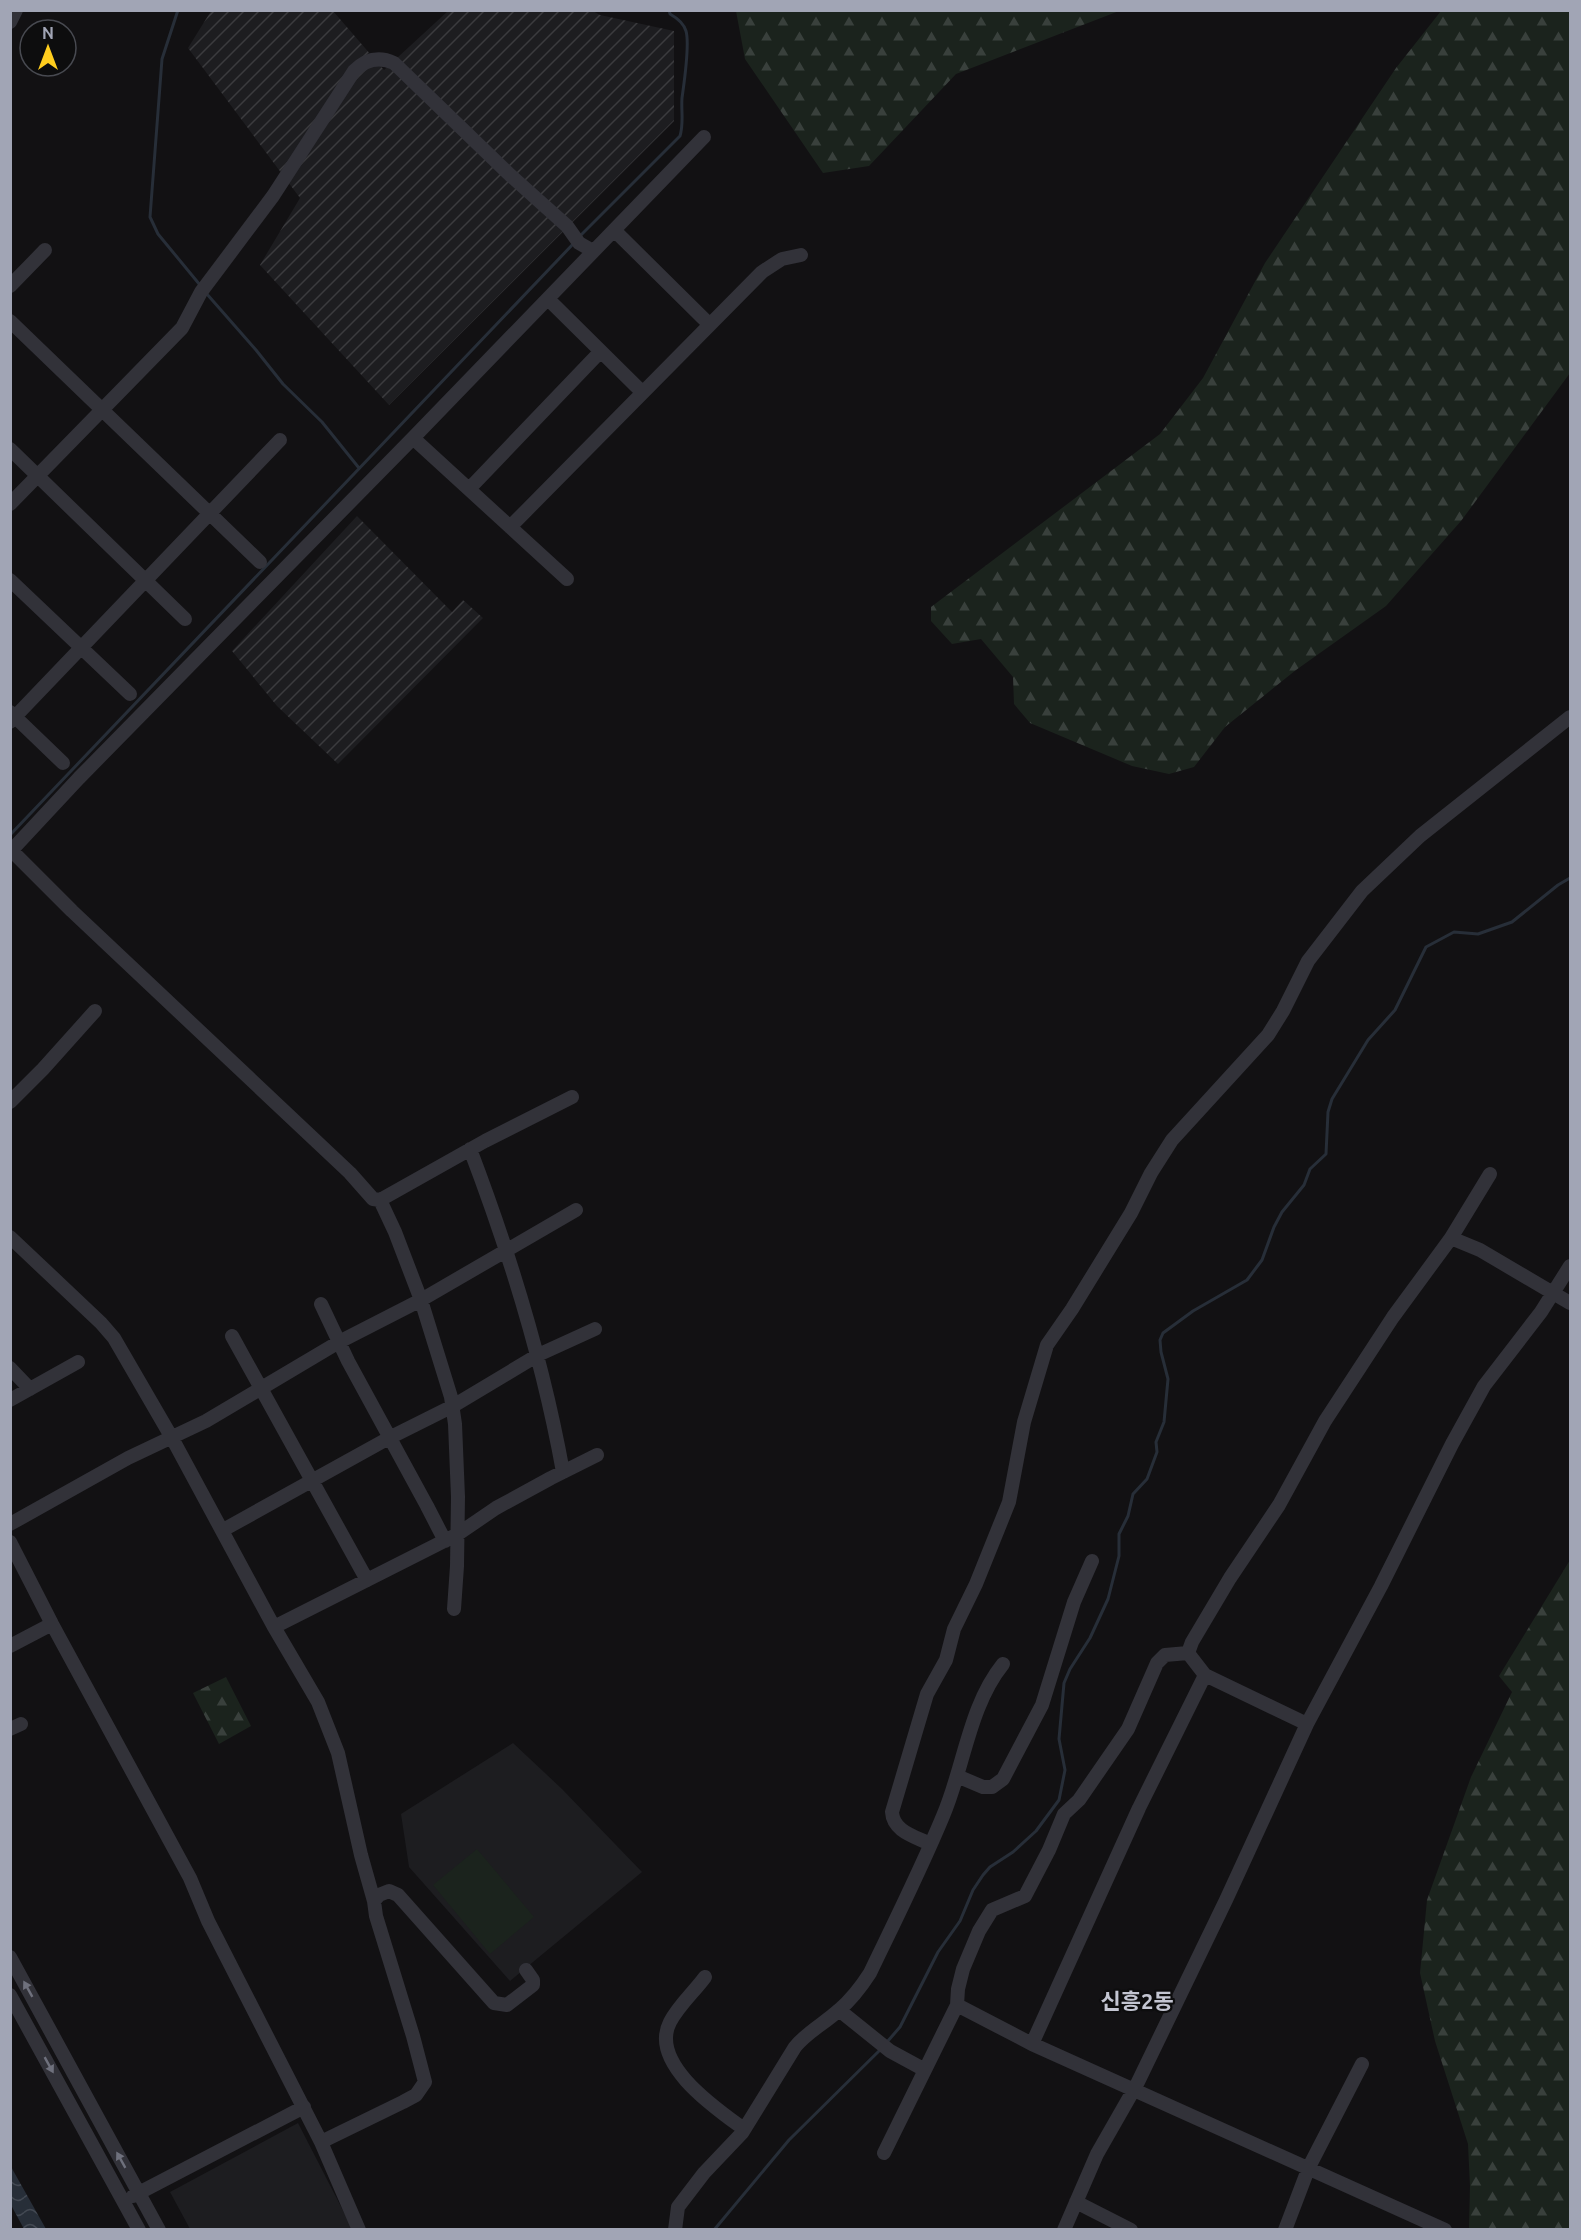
<svg xmlns="http://www.w3.org/2000/svg" width="1581" height="2240" viewBox="0 0 1581 2240" font-family="Ubuntu,'Noto Sans KR',sans-serif">
<defs>
<pattern id="industrial-furrows" width="10" height="10" patternUnits="userSpaceOnUse" patternTransform="scale(1.5)"><rect width="10" height="10" fill="#1d1d20"/><path d="M-1 1l2-2M0 10L10 0M9 11l2-2" fill="none" stroke="#3b3b3e"/></pattern>
<pattern id="forest-firs" width="22" height="20" patternUnits="userSpaceOnUse" patternTransform="scale(1.5)"><rect width="22" height="20" fill="#1b231d"/><path d="M5 1l3.5 6h-7zM16 11l3.5 6h-7z" fill="#39403c"/></pattern>
<pattern id="water-waves" width="16" height="10" patternUnits="userSpaceOnUse" patternTransform="scale(1.5)"><rect width="16" height="10" fill="#272e38"/><path d="M0 5q4-4 8 0t8 0" fill="none" stroke="#434953"/></pattern>
</defs>
<rect width="100%" height="100%" fill="#121113"/>
<!-- built -->
<path fill="#1d1d20" d="M513,1743l49,46 80,83 -132,109 -101,-114 -8,-53z
M298,2123l54,105 -3,2 -159,-1 -20,-37z"/>
<!-- industrial -->
<path fill="url(#industrial-furrows)" d="M211,11h122l51,59 64,-59h145l7,4 74,16v90l-285,284 -129,-140 40,-67 -112,-150z
M357,516l95,96 11,-12 20,18 -145,146 -61,-58 -45,-55z"/>
<!-- forest -->
<path fill="url(#forest-firs)" d="M736,11v-1l383,1 -163,63 -87,92 -46,7 -78,-114z
M1441,11h129v362l-109,148 -75,85 -90,64 -71,57 -31,40 -25,7 -37,-8 -102,-43 -16,-19 -1,-27 -32,-38 -29,5 -21,-23v-14l229,-173 43,-56 62,-115 131,-195z
M1570,1560v669h-101l1,-43 -2,-42 -33,-103 -15,-68 7,-73 44,-123 41,-85 -13,-16z
M226,1677l25,49 -32,18 -26,-51z"/>
<!-- park -->
<path fill="#1b231d" d="M477,1849l57,68 -44,37 -57,-69z"/>
<!-- water -->
<path fill="url(#water-waves)" d="M10,2165l36,64h-22l-13,-24z"/>
<g fill="none" stroke-linecap="round" stroke-linejoin="round">
<!-- stream -->
<path stroke="#272e38" stroke-width="3" d="M178,10l-16,49 -12,158 8,17 42,51
M580,236l100,-100c4,-13 1,-25 2,-38 2,-15 8,-53 4,-67 -2,-7 -9,-13 -16,-17l-1,-4
M206,293l50,57 27,34 39,38 37,46
M10,835l564,-592
M887,2042l13,-15 38,-75 22,-31 13,-31 10,-15 7,-8 23,-15 23,-21 23,-31 6,-30 -6,-31 5,-56 6,-14 20,-31 18,-39 11,-43v-22l9,-18 5,-22 14,-15 10,-27 -1,-10 8,-20 4,-43 -7,-27 -1,-12 3,-7 30,-22 54,-31 15,-20 12,-33 8,-15 22,-27 6,-16 16,-15 2,-42 4,-13 36,-59 27,-30 31,-63 28,-15 24,2 34,-12 46,-37 12,-7
M714,2230l75,-90 92,-91"/>
<!-- minor -->
<path stroke="#323239" stroke-width="14" d="M10,22l6,-12
M614,230l95,94
M10,286l35,-36
M548,299l94,93
M10,321l250,241
M413,438l154,141
M10,449l175,170
M469,489l131,-137
M10,504l172,-176 19,-36 72,-96 81,-125c12,-12 25,-15 40,-8l116,112 57,51 12,17 14,8
M510,527l252,-255 20,-13 19,-4
M10,580l120,114
M10,712l53,51
M10,722l270,-282
M10,849l62,62 278,262 23,26 7,1 105,-59 87,-44
M10,852l69,-74 334,-340 291,-301
M10,1102l33,-33 52,-58
M470,1149c40,105 73,212 93,323
M380,1200l15,32 26,68 30,97 4,27 3,73 -1,69 -3,43
M10,1237l91,86 13,15 58,100 102,189 44,75 20,51 23,102 13,46
M1451,1238l39,-64
M321,1304l27,57 79,145 18,35
M232,1336l135,244
M10,1368l20,21
M10,1400l68,-38
M10,1524l118,-66 78,-37 133,-79 82,-42 155,-90
M223,1530l166,-92 64,-32 85,-51 57,-26
M10,1542l42,82 138,254 18,43 113,221 38,88
M274,1627l184,-93 38,-26 55,-30 46,-23
M10,1646l42,-22
M1307,1724l-102,-49 -17,-22 4,-11 38,-64 49,-73 46,-84 68,-104 58,-79 29,12 90,53
M10,1729l11,-5
M957,1776l26,11h9l11,-8 39,-74 32,-103 18,-41
M930,1844c-16,-8 -37,-13 -38,-32l35,-118 19,-34 8,-31 22,-45 33,-82 15,-80 23,-77 25,-36 59,-96 20,-40 21,-33 96,-105 15,-24 25,-50 54,-70 58,-55 150,-119
M10,1957l149,273
M705,1977c-11,15 -26,28 -35,45 -21,41 45,86 74,107
M10,1995l129,235
M957,2005l75,39 413,186
M839,2010l51,41 35,19
M1032,2044l107,-236 66,-133
M321,2142l82,-40 13,-7 9,-13 -12,-46 -37,-120 -2,-15 5,-6 10,-4 9,4 96,108 13,2 26,-20v-5l-7,-10
M884,2153l73,-148 1,-16 5,-20 16,-38 13,-21 33,-14 24,-46 15,-36 15,-14 49,-71 29,-66 8,-8 23,-2
M133,2196l171,-89
M1076,2202l55,28
M675,2230l3,-23 26,-34 38,-40 53,-86c12,-15 30,-24 44,-37 13,-11 22,-23 31,-37 25,-52 51,-104 73,-157 21,-49 26,-110 60,-152
M1064,2230l33,-76 40,-70 89,-184 81,-176 74,-138 71,-142 32,-58 57,-74 29,-46
M1285,2230l24,-63 53,-103"/>
</g>
<!-- one-way arrows -->
<defs><path id="oneway-solid" d="M-6-.8H1V-3.2L6.5 0L1 3.2V.8H-6Z" transform="scale(1.5)"/></defs>
<g fill="#6f717d">
<use href="#oneway-solid" transform="translate(28 1989) rotate(-119)"/>
<use href="#oneway-solid" transform="translate(49 2065) rotate(61)"/>
<use href="#oneway-solid" transform="translate(121 2160) rotate(-119)"/>
</g>
<g text-anchor="middle" dominant-baseline="central" stroke-width="4.5" stroke-linejoin="round" paint-order="stroke">
<!-- quarter labels -->
<g font-size="22" font-weight="bold" fill="#c3c5d1" stroke="#0d0d0e">
<text x="1137" y="2000">신흥2동</text>
</g>
</g>
<!-- border -->
<rect width="1581" height="2240" fill="none" stroke="#a1a5b5" stroke-width="24"/>
<!-- north arrow -->
<g transform="translate(48 48)"><circle r="28" fill="#0d0d0e" stroke="#484a51" stroke-width="1.5"/>
<path d="M0-4.5L10 22L0 15L-10 22Z" fill="#ffcd1e"/>
<text y="-9" font-size="16" font-weight="bold" text-anchor="middle" fill="#a1a5b5">N</text>
</g>
</svg>
